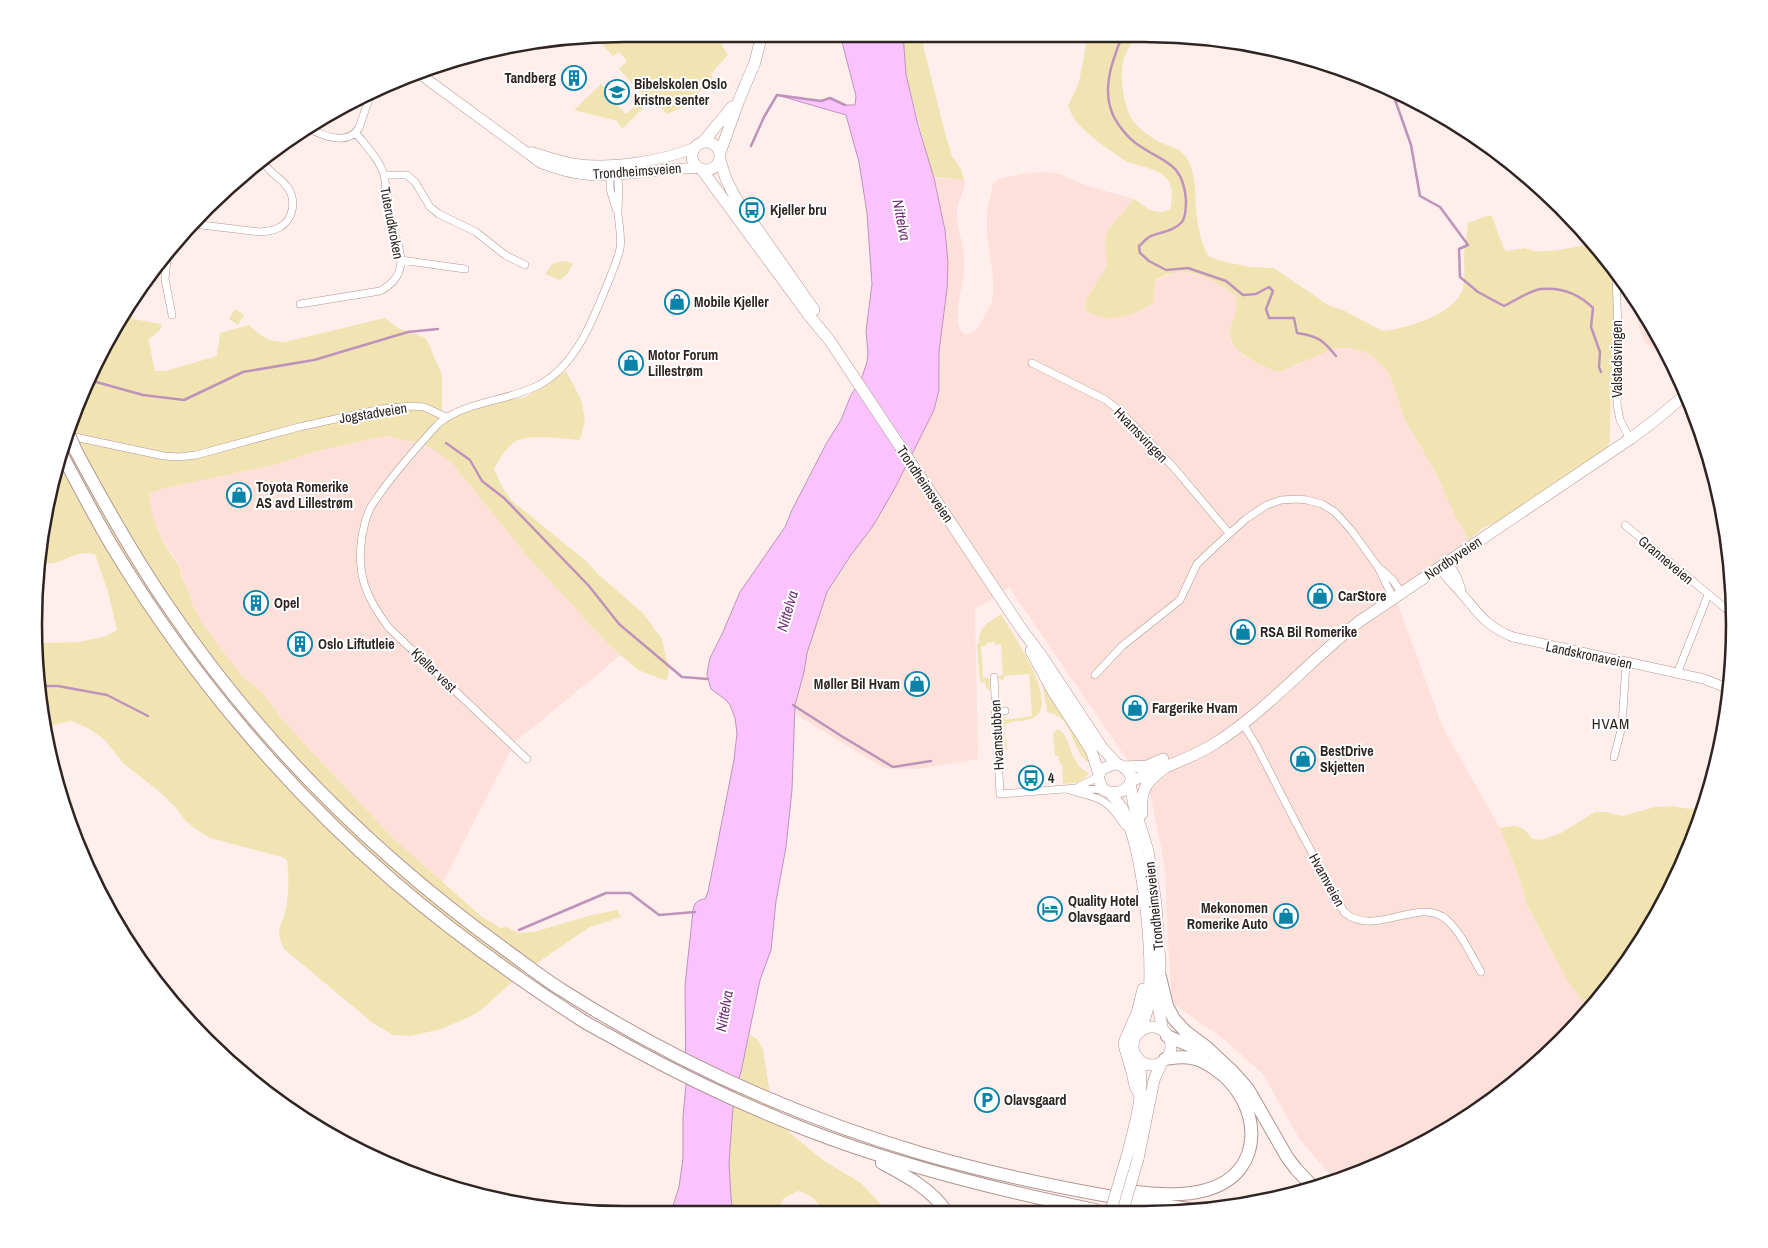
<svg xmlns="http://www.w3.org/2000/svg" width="1768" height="1248" viewBox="0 0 1768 1248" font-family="'Archivo Narrow',sans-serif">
<rect width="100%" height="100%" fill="#ffeeeb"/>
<!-- built -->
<path fill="#fde0da" d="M1041,172l19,2 27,12 47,13 -26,31 -1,36 -20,32 -2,11 26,9 33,-9 9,-7 2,-21 15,-7 12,-2 19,4 23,10 12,10 1,14 -7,21 1,11 13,14 20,11 31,-1 27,-14 13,-4h15l16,4 15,12 10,13 13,41 33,57 18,41 8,12 5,13 -74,53 49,134 57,100 19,49 8,28 40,75 21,29 -55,59 -128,86 -68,25 -6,-3 -32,-38 -36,-64 -38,-34 -53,-37 -4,-64 -3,-72 -15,-74 -141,-206 -34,23 3,149 -59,10 -35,-1 -89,-54v-9l9,-33 3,-19 20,-60 58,-87 19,-35 33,-70 3,-22 -1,-28 7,-55 2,-33 -5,-47 -9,-38 30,2 1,4 -8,24v12l7,34v19l-6,33v18l3,7 5,4 6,-2 6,-5 13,-24 2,-8v-18l-6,-47v-19l6,-28 6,-5 23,-5z
M1633,298l22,31 11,24 -9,-1 -12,-10 -6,-15z
M386,436l36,8 14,7 15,11 77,95 81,88 12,10 -106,87 -72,140 -51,-45 -81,-86 -30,-33 -19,-26 -19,-14 -13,-16 -26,-36 -10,-18 -5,-16 -9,-17 1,-7 -25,-39 -6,-19 -1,-16 12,-5 112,-24 44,-14z"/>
<!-- green -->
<path fill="#f2e4b2" d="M624,34h91l13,21 -17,19 2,5 -15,14 2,6 -33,15 -15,-15 -30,30 -5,-8 -43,-11 27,-26 4,4 -2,2 23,24 19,-17 -26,-28 8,-8 -8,-9 -6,4 -13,-14 8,-6z
M903,34h21l-1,11 22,88 7,23 9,13 3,11 -31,-3 -27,-103z
M1088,34h49c-4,7 -10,15 -13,24 -5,16 -1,48 9,63 5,7 16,15 23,19 12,7 25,7 32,20 8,15 7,32 8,48 1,16 5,34 12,48l10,4 31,7 25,1 54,37 17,6 37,20c24,-2 74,-17 81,-43 2,-11 1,-23 1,-34 1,-10 3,-21 4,-31l18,-7h6c3,7 10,31 14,35l19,-3c15,9 52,-3 69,-4l20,28 1,5c0,55 -5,108 -5,163l-3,9 -108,72 -16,7 -15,13 -5,-13 -8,-12 -18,-41 -33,-57 -13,-41 -10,-13 -15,-12 -16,-4h-15l-56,24c-17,-6 -51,-19 -49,-41 0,-6 5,-13 6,-19 1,-5 0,-11 0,-16 -17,-14 -44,-29 -67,-22 -5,1 -10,4 -14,7l-2,22c-18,13 -50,23 -68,6l2,-11 20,-32 -2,-26 3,-10 26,-31c12,8 22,18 36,10 2,-9 4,-21 -3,-30 -9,-12 -29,-12 -41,-18 -12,-7 -44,-30 -51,-41 -3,-4 -5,-10 -7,-14l11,-24z
M563,261l10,2 -5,10 -8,7 -15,-6 7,-10z
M128,305l5,14 29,5 -2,6 -11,9 -1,-1 7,33h10l49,-14 3,-2 3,-22 29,-8c14,12 16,16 35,17l101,-24 13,10 28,10 16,37v44l57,-18 27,-4 40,-26 15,28 4,20 -4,19 -2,2c-13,-1 -53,-6 -63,1 -10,6 -16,18 -22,28l8,18 9,13 75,61 13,14 44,38 19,26 7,30 -2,12 -29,-11 -29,-25 -81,-88 -77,-95 -15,-11 -14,-7 -36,-8 -69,15 -44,14 -112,24 -12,5c3,32 14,49 32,75l-1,6 9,17 5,16 10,18 39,52 19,14 19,26 30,33 81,86 90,80 19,11 6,-1 11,6 16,-1 57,-17 26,-5 4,7 -31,10 -15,10 -54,37 -40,36 -12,7 -28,12 -30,7 -18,-1 -19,-11 -90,-75c-10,-22 -2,-21 2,-41 3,-16 3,-32 1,-48l-5,-3 -72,-19 -13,-8 -12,-10 -9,-12 -15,-15 -38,-30 -19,-24 -18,-12 -15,-6 -26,6 -6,-26v-58l41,-1 26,-6 11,-6 -9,-38 -13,-38c-5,0 -11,-2 -16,0 -15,4 -24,13 -40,8v-15l40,-149z
M235,309l9,6 -6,10 -9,-6z
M1001,614c10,17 57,86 35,102 -8,7 -21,3 -30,8l-2,5 3,20 -4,-3 -2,-31 3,-1 1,6 27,-4 -3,-42 -25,2v5l-6,-3 -1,-2 6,-1 -2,-31 -6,1v-3l-8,1v2l-6,1 2,32h6l1,13 -4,-3 -1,-6 -5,1 -3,-39 2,-1c-1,-17 9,-20 22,-29z
M1041,677l45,72 5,15c-22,-11 -14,-46 -44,-52z
M1057,729c15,5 10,34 32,44 -6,10 -15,10 -26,11l-1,-20h-2l-1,-8h-4l-2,-22z
M1673,806l16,3 14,-3 -30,79 -61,98 -24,26 -21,-29 -40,-75 -8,-28 -19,-49c18,-4 21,-3 33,11l8,1 20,-7 34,-21h11l16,4 33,-9z
M749,1034l8,5 6,10 7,45 11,27 9,12 34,28 37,22 26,28 -63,1c-7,-12 -13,-17 -26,-21l-15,8 -4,13h-47l-3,-48 5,-71 7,-21z"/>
<!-- water -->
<path fill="#fac3fd" stroke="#bd93bb" d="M840,34h63l3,40 12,51 16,53 11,52 3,33 -1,26 -8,62v39l-5,20 -39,78 -22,38 -22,29 -24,37 -20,61 -3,19 -9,33 -3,85 -6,57 -10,54 -5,49 -11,30 -19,92 -7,21 -5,71 3,48h-61l8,-25 4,-29v-41l3,-33 -1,-99 8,-74c1,-8 4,-11 12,-12l3,-7 26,-132 3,-27 -2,-15 -5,-13 -4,-5 -15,-11 -2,-7 -2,-8 3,-16 13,-26 17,-40 45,-65 7,-17 34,-66 15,-24 10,-25 10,-15 6,-18 1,-9 -2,-22 6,-47 -5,-71 -8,-51 -13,-47 -69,-20 44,6 9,-3 15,7h10l1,-9z"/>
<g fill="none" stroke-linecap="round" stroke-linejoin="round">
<!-- stream -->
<path stroke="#bd93bb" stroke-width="2.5" d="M1123,34c-10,25 -22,54 -10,81 4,9 15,23 24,29 26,19 46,17 49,56 0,7 0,17 -4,22 -8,9 -21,10 -31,14 -5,2 -8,7 -12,10l1,7 9,8 17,9 22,-2 38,13 17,14 13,-1 13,-7 4,4 -7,18 3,9h25l3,15c21,3 26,7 39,23
M1392,91l19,54 9,51 20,11 28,38 -9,4 1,28 18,15 26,14c10,-5 27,-16 37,-17 20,-2 38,5 52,19l-2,19 9,25 -1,15 2,5
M751,146l13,-29 13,-22 44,6 9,-3 15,7
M89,380l54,15 41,5 59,-28 71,-12 94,-28 30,-3
M446,443l24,17 12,21 22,17 85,88 30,38 63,53 26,2
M39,686h19l49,9 41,21
M793,705l50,32 50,30 38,-6
M519,930l87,-37h24l29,22 36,-3"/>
<defs>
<path id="minor" d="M307,128c15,7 40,19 52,0l12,-35
M610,173v16l6,20
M384,175h23l8,7 15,25 9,7 37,18 29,23 20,10
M193,224l68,8c7,-1 13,-1 19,-5 14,-8 16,-27 8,-39 -7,-11 -19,-14 -24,-26
M168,251l-3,28 7,36
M401,260l64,9
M1616,275l3,81 -2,48 3,16 10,19
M300,304l80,-13c36,-19 16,-48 8,-78 -3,-12 -1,-26 -4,-38 -4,-15 -19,-30 -28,-42
M1032,363l74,37 16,13 53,56 54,64
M70,436l94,20 15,1 17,-2 103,-28 82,-18 30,-3 13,1 22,10
M1625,525l106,88
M1378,567l15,31
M1677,674l31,-79
M1095,675l27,-29 58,-46 17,-36 21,-20 29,-26 20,-13 14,-5 17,-1 9,1 15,4 13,8 17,19 26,36 14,12 9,13
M994,677l6,117 78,-6 26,2
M995,711h10
M1243,724l13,21 40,78 48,89c31,27 76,-17 103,8 15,14 24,35 34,52
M1614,757l8,-31 4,-63
M527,759l-138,-131c-23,-30 -33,-54 -27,-92 2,-8 3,-17 7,-25 2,-6 7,-11 10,-16 18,-26 38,-48 59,-71 28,-23 66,-22 99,-38 38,-19 55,-64 70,-101 5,-12 10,-24 13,-36 2,-12 -1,-23 -2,-35 0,-14 2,-28 -1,-42
M1078,787l20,-10
M1069,790c32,9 37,7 56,36"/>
<path id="tertiary" d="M1447,561l10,17 4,12
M1439,567c7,10 15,18 23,27 18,21 24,32 51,43l191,42 25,10"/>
<path id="secondary" d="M417,72l124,91c16,6 32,11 49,12 36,2 72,-7 108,-7
M531,152c15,4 30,10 45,12 36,5 85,-3 118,-16"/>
<path id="primary" d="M1123,767l24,-1 16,-7
M1131,781c26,-11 59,-22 83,-37 54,-34 96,-84 146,-123l270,-182 28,-21 27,-23"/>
<path id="trunk" d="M692 156a14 14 0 1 1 28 0a14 14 0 1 1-28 0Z
M703,142l29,-35
M720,153l19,-53 16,-38 7,-28
M720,160l6,19 9,18 79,113
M702,170l106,144 22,27 190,286 21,28 62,94 14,15
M1031,651l23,42 37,57 8,24
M1114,764c8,0 21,9 16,19 -4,11 -21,12 -28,5l-4,-11 4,-8z
M1130,783l4,23 14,45 8,53 4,60 -2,42 5,25
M1109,792c5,6 11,12 14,18 21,43 31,148 25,196 -1,8 -5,17 -8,25
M1142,814c-2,-28 5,-32 25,-48
M1133 1046a19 19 0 1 1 38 0a19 19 0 1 1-38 0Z
M1140,1095l-5,-9 -3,-14 -8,-27 1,-5 12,-27 6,-24
M1127,1156c8,-32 19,-65 11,-98
M1138,1159l16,-79 8,-18"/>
<path id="motorway" d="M76,451c29,54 59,108 94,158 91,134 209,250 340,344 18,13 34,26 52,37 110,70 233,126 358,163 89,26 179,43 269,56
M63,457c18,33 35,67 55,99 73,119 169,233 274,324 59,51 123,97 188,139 14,9 31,17 46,26 58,32 119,61 181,85 93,36 190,60 288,80
M1160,977l7,29 7,13 11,12 20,15 27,25 16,18 39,68 9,12 18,19
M1167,1036l38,16
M882,1163c23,12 49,26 64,48
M1119,1190c28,3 59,8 87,0 62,-17 56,-89 9,-121 -7,-5 -15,-10 -24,-11 -9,-2 -18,0 -26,1"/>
</defs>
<!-- minor casing -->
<use href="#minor" stroke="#b09692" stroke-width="8"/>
<!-- tertiary casing -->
<use href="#tertiary" stroke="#b09692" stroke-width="10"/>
<!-- secondary casing -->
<use href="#secondary" stroke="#b09692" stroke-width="11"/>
<!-- primary casing -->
<use href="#primary" stroke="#b09692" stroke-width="12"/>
<!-- trunk casing -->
<use href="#trunk" stroke="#b09692" stroke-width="12"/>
<!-- motorway casing -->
<use href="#motorway" stroke="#b09692" stroke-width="14"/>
<!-- minor -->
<use href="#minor" stroke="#fff" stroke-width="7"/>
<!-- tertiary -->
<use href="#tertiary" stroke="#fff" stroke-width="9"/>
<!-- secondary -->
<use href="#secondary" stroke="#fff" stroke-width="10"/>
<!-- primary -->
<use href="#primary" stroke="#fff" stroke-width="11"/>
<!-- trunk -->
<use href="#trunk" stroke="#fff" stroke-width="11"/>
<!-- motorway -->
<use href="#motorway" stroke="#fff" stroke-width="12"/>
<defs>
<path id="trunk-bridge" d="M1111,1210l16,-54
M1123,1210l15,-51"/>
<path id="motorway-bridge" d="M69,435l7,16"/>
</defs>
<!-- trunk-bridge casing -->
<use href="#trunk-bridge" stroke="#b09692" stroke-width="12" stroke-linecap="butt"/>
<!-- motorway-bridge casing -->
<use href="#motorway-bridge" stroke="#b09692" stroke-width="14" stroke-linecap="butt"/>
<!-- trunk-bridge -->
<use href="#trunk-bridge" stroke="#fff" stroke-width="11"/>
<!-- motorway-bridge -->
<use href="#motorway-bridge" stroke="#fff" stroke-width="12"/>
</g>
<!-- icons -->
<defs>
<symbol id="building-ring" viewBox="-11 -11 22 22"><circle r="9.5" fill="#fff" stroke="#0a83a9" stroke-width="1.5"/><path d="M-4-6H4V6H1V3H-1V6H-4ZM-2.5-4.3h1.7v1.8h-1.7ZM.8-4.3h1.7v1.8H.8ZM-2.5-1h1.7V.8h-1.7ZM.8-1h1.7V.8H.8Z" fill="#0a83a9"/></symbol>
<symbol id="school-ring" viewBox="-11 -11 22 22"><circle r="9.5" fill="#fff" stroke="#0a83a9" stroke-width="1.5"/><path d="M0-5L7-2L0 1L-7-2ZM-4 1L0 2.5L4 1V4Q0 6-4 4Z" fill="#0a83a9"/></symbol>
<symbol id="bus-ring" viewBox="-11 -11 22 22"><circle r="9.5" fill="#fff" stroke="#0a83a9" stroke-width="1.5"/><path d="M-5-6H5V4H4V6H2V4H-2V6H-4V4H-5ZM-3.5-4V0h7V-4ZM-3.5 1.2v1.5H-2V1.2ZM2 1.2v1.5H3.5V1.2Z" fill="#0a83a9"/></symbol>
<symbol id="shop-ring" viewBox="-11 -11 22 22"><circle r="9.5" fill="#fff" stroke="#0a83a9" stroke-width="1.5"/><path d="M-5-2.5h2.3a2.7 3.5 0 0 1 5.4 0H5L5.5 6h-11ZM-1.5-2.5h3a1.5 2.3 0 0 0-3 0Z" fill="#0a83a9"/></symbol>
<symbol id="hotel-ring" viewBox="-11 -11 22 22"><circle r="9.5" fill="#fff" stroke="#0a83a9" stroke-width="1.5"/><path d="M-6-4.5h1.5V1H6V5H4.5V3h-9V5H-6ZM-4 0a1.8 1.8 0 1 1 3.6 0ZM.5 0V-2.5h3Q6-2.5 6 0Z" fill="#0a83a9"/></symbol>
<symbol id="parking-ring" viewBox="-11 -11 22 22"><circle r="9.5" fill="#fff" stroke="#0a83a9" stroke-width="1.5"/><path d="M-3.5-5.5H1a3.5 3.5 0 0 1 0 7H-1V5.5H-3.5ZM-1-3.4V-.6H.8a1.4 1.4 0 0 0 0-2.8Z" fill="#0a83a9"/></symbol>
</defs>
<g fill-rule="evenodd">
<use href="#building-ring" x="560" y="64" width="28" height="28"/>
<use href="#school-ring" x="603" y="78" width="28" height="28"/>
<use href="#bus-ring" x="738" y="196" width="28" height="28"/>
<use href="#shop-ring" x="663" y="288" width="28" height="28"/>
<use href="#shop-ring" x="617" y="349" width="28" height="28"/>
<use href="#shop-ring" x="225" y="481" width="28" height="28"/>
<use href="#shop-ring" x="1306" y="582" width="28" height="28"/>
<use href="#building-ring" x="242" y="589" width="28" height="28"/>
<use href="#shop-ring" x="1229" y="618" width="28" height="28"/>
<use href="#building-ring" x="286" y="630" width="28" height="28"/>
<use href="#shop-ring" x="903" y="670" width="28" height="28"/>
<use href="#shop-ring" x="1121" y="694" width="28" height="28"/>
<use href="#shop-ring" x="1289" y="745" width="28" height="28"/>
<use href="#bus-ring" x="1017" y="764" width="28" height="28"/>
<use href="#hotel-ring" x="1036" y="895" width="28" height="28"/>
<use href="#shop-ring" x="1272" y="902" width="28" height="28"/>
<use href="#parking-ring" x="973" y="1086" width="28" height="28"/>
</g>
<g text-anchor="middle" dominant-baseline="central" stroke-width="4" stroke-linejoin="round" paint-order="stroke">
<!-- poi labels -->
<g font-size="14" font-weight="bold" fill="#2e2422" stroke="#fff" text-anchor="start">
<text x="556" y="78" text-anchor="end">Tandberg</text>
<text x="634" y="84">Bibelskolen Oslo<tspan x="634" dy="16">kristne senter</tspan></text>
<text x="770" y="210">Kjeller bru</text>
<text x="694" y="302">Mobile Kjeller</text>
<text x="648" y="355">Motor Forum<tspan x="648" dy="16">Lillestrøm</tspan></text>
<text x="256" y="487">Toyota Romerike<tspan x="256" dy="16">AS avd Lillestrøm</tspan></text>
<text x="1338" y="596">CarStore</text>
<text x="274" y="603">Opel</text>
<text x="1260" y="632">RSA Bil Romerike</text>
<text x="318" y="644">Oslo Liftutleie</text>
<text x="900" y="684" text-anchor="end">Møller Bil Hvam</text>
<text x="1152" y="708">Fargerike Hvam</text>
<text x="1320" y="751">BestDrive<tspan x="1320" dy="16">Skjetten</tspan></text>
<text x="1048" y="778">4</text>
<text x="1068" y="901">Quality Hotel<tspan x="1068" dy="16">Olavsgaard</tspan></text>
<text x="1268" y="908" text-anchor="end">Mekonomen<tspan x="1268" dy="16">Romerike Auto</tspan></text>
<text x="1004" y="1100">Olavsgaard</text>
</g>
<!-- street labels -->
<g font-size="14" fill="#2e2422" stroke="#fff">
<text transform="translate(637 171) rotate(-4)">Trondheimsveien</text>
<text transform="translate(392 223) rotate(79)">Tuterudkroken</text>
<text transform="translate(1617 359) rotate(-90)">Valstadsvingen</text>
<text transform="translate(373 413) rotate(-9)">Jogstadveien</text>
<text transform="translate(1141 435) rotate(46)">Hvamsvingen</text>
<text transform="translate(925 484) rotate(56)">Trondheimsveien</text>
<text transform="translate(1453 558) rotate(-34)">Nordbyveien</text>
<text transform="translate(1666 560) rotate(40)">Granneveien</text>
<text transform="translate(1589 655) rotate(12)">Landskronaveien</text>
<text transform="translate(434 670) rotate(44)">Kjeller vest</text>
<text transform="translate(997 735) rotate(-93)">Hvamstubben</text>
<text transform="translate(1327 880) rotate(61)">Hvamveien</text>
<text transform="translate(1154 906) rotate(-96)">Trondheimsveien</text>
</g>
<!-- water labels -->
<g font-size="15" font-style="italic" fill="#6f3175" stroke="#fff">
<text transform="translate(902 220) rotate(79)">Nittelva</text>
<text transform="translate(787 611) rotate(-74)">Nittelva</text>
<text transform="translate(724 1011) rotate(-80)">Nittelva</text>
</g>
<!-- neighbourhood labels -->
<g font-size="15" letter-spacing="1" fill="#2e2422" stroke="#fff">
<text x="1611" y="723">HVAM</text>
</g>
</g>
<!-- crop -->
<path d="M0 0H1768V1248H0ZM624 42H1144A582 582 0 0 1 1726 624V624A582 582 0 0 1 1144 1206H624A582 582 0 0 1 42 624V624A582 582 0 0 1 624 42Z" fill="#fff" fill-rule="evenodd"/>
<path fill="none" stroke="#2e2422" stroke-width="2.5" d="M624 42H1144A582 582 0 0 1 1726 624V624A582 582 0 0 1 1144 1206H624A582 582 0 0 1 42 624V624A582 582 0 0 1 624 42Z"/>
</svg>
